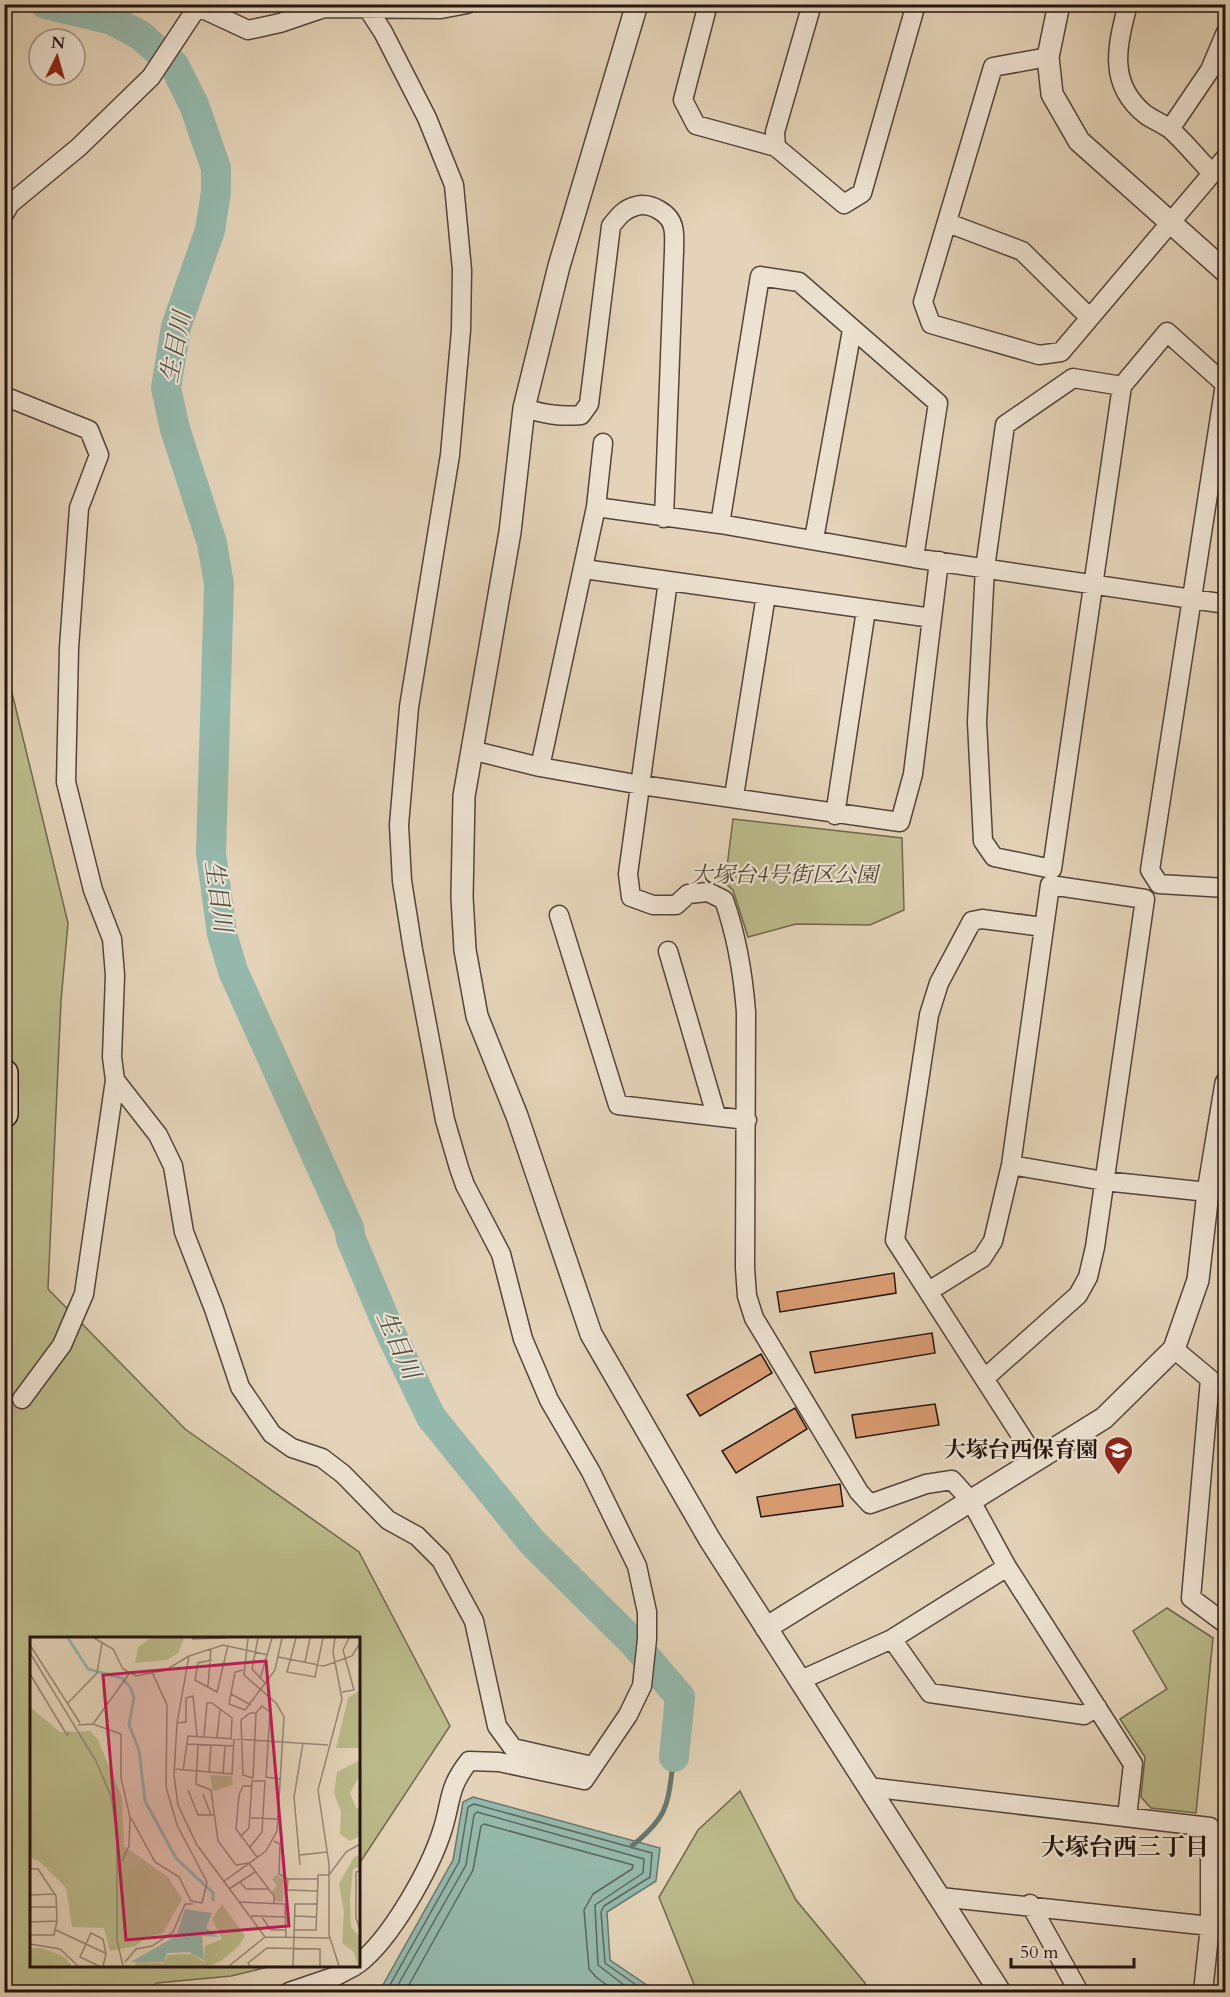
<svg xmlns="http://www.w3.org/2000/svg" width="1230" height="1997" viewBox="0 0 1230 1997" font-family="Cardo,'Noto Serif JP',serif">
<rect width="100%" height="100%" fill="#e4d3b8"/>
<filter id="stains"><feTurbulence type="fractalNoise" baseFrequency=".00333" numOctaves="4"/><feColorMatrix values="0 0 0 0 .2 0 0 0 0 .09 0 0 0 0 .02 0 0 0 .5 -.17"/></filter>
<radialGradient id="worn" r=".72"><stop offset=".6" stop-color="#630" stop-opacity="0"/><stop offset="1" stop-color="#630" stop-opacity=".3"/></radialGradient>
<!-- green -->
<path fill="#bbba8a" stroke="#70684d" stroke-width="1.5" d="M4,660l64,263 -7,78 -13,288 137,140 174,123 91,174 -91,138 -1,-226h-326v328h240l-41,10 -74,7 -13,9h-139z
M733,819l169,19 2,72 -34,15 -74,-1 -48,13 -15,-47 -8,-7z
M1167,1608l46,30 -17,175 -45,-5 -10,-11 4,-40 -25,-38 47,-30 -34,-58z
M740,1791l56,109 69,83 4,9h-172l-38,-95 39,-67z"/>
<!-- water -->
<path fill="#95b8ac" stroke="#68776e" stroke-width="1.5" d="M473,1797l187,51 -4,33 -49,31 3,48 47,32h-278l74,-132 10,-58z"/>
<g fill="none" stroke-linecap="round" stroke-linejoin="round">
<!-- shore -->
<path stroke="#5c665e" stroke-width="1.5" d="M386,1992l73,-130 9,-55 6,-3 178,49 -2,24 -46,29 -3,6 4,51 41,29
M394,1992l72,-127 8,-50 3,-3 167,47 -1,14 -48,32 3,60 35,27
M405,1992l68,-122 8,-44 3,-2 149,41 -1,4 -39,25 -9,16 5,59 8,9 20,14"/>
<!-- stream -->
<path stroke="#68776e" stroke-width="5" d="M632,1846c39,-32 35,-42 42,-89"/>
<!-- river -->
<path stroke="#95b8ac" stroke-width="30" d="M45,4l67,16 28,15 34,30 20,40 22,63v24l-6,38 -34,97 -10,61 9,41 37,114 7,41 -8,269 11,81 11,37 116,257 2,11 40,95 40,83 101,125 101,100 47,55 -6,60"/>
</g>
<!-- building -->
<path fill="#da9c73" stroke="#241510" stroke-width="1.5" d="M894,1273l2,20 -116,19 -3,-20z
M932,1333l3,20 -120,20 -5,-21z
M761,1354l11,19 -72,43 -13,-21z
M935,1404l4,21 -83,13 -4,-23z
M795,1408l12,21 -71,44 -14,-22z
M840,1484l3,22 -82,11 -4,-20z"/>
<g fill="none" stroke-linecap="round" stroke-linejoin="round">
<!-- minor-tunnel -->
<path stroke="#bead96" stroke-width="18" stroke-dasharray="18 9" stroke-linecap="butt" d="M4,1412l18,-13"/>
<defs>
<path id="minor" d="M192,4l56,26 32,-7 44,-15 117,1 26,-5
M708,4l-25,96 13,25 80,22 68,57 18,-11 54,-189
M1128,4c-11,42 -21,80 18,111 8,5 17,9 24,14 15,13 28,30 42,44
M1048,57l-55,10 -70,235 8,22 108,31 22,-3 165,-195
M1170,129l40,-59 16,-38
M776,147l-1,-15 37,-128
M4,214l6,-10 69,-57 72,-70 45,-68
M948,223l74,28 67,66
M1122,386l-49,-8 -68,47 -20,143 -8,154 6,119 11,16 58,12 70,-483 45,-54 58,52 -75,486 9,14 67,4
M4,396l85,34 10,25 -20,53 -10,140 -3,134 27,108 19,49 3,36 -3,82 3,23 -31,214 -22,51 -40,54
M524,408c20,6 36,9 57,7l8,-11 22,-178c7,-9 13,-17 25,-20 14,-4 34,7 37,21 2,7 1,17 1,24l-10,267
M596,507l7,-64
M720,524l40,-248 39,6 139,121 -24,155
M814,539l38,-209
M584,569l348,49
M668,581l-40,293 3,23 22,8h23l12,-11 20,-2 16,8c13,37 19,73 22,112l-1,256 2,28 7,22 105,174 11,12 56,-20 26,-4 19,21 36,66 126,197 -6,53
M471,750l69,17 101,18 259,37 13,-48 26,-213
M540,767l56,-260 124,17 194,34 312,46
M734,796l32,-201
M835,815l31,-205
M559,915l59,190 129,15
M668,951l48,164
M115,1080l43,55 15,31 11,66 30,77 26,78 32,47 20,14 30,10 21,16 45,46 29,16 24,24 33,61 23,105 16,22 79,18
M1011,1165l93,16 104,11
M929,1291l53,-33 11,-17 18,-76 39,-280 95,14 -50,348 -7,30 -10,18 -93,83
M1174,1349l36,30 -19,219 35,26
M1036,1459l-141,-219 34,-225 10,-32 33,-62 10,-2 61,8
M892,1639l38,54 154,22 13,-8
M801,1680l91,-41 115,-72
M868,1787l342,40v99l-7,66
M940,1897l270,29
M1030,1904l49,88
M358,1964c33,-25 73,-96 85,-136 9,-30 5,-40 26,-67l30,1 85,18 44,-65 14,-29 5,-47v-27l-10,-46 -46,-94 -42,-72 -26,-61 -22,-85 -36,-69 -6,-17 -14,-48 -32,-170 -11,-69 -3,-56 10,-118 41,-252 11,-125 1,-60 -8,-85 -27,-67 -44,-86 -15,-23
M289,1992l47,-16 19,-10"/>
<path id="tertiary" d="M637,4l-78,262 -35,142 -14,124 -46,264 -2,101 3,53 12,66 40,100 74,218 119,206 290,452
M1059,4l-11,53 4,37 27,47 147,131
M766,1628l338,-210 70,-69 24,-69 10,-88 18,-109"/>
<path id="primary" d="M4,1073v41"/>
</defs>
<!-- minor casing -->
<use href="#minor" stroke="#54443a" stroke-width="21"/>
<!-- tertiary casing -->
<use href="#tertiary" stroke="#54443a" stroke-width="24"/>
<!-- primary casing -->
<use href="#primary" stroke="#241510" stroke-width="30"/>
<!-- minor -->
<use href="#minor" stroke="#ede2d1" stroke-width="18"/>
<!-- tertiary -->
<use href="#tertiary" stroke="#ede2d1" stroke-width="21"/>
<!-- primary -->
<use href="#primary" stroke="#e4d3b8" stroke-width="27"/>
</g>
<!-- icons -->
<defs>
<symbol id="school-pin" viewBox="-11 -11 22 30"><path d="M0 17L-7.5 6A9.5 9.5 0 1 1 7.5 6Z" fill="#8f2418" stroke="#ede2d1"/><path d="M0-5L7-2L0 1L-7-2ZM-4 1L0 2.5L4 1V4Q0 6-4 4Z" fill="#fff"/></symbol>
</defs>
<g fill-rule="evenodd">
<use href="#school-pin" x="1102" y="1434" width="33" height="45"/>
</g>
<g text-anchor="middle" dominant-baseline="central" stroke-width="4.5" stroke-linejoin="round" paint-order="stroke">
<!-- park labels -->
<g font-size="22" font-style="italic" fill="#514735" stroke="#ede2d1">
<text x="784" y="875">大塚台4号街区公園</text>
</g>
<!-- poi labels -->
<g font-size="22" font-weight="bold" fill="#241510" stroke="#ede2d1" text-anchor="end">
<text x="1098" y="1450">大塚台西保育園</text>
</g>
<!-- water labels -->
<g font-size="24" font-style="italic" fill="#4c4e47" stroke="#ede2d1">
<text transform="translate(176 347) rotate(-79)">生目川</text>
<text transform="translate(218 896) rotate(82)">生目川</text>
<text transform="translate(398 1345) rotate(66)">生目川</text>
</g>
<!-- neighbourhood labels -->
<g font-size="24" font-weight="bold" fill="#241510" stroke="#ede2d1">
<text x="1125" y="1847">大塚台西三丁目</text>
</g>
</g>
<!-- overview -->
<g transform="translate(30 1637)">
<rect width="330" height="330" fill="#e4d3b8"/>
<path d="M121,1h33l-6,15 -11,7 -32,3 3,-16zM330,53v58h-24l12,-50zM0,70l30,25 30,-1 8,9 24,57 2,49 44,31 14,22 -19,34 -16,4 -12,9 -25,5 -6,-23 -32,-1 -6,-39 -28,-28 -8,-2zM330,123v15l-10,18 6,15h4v28l-10,5 -10,-7 1,-22 -7,-19 3,-21zM180,138l22,1 1,9 -20,6zM330,218v12l-7,2 -3,31 1,27 9,10 -2,29 -4,-14 -12,-9 2,-31 -5,-28 15,-27zM246,238l7,4v23l-8,-1 -3,-10 5,-5 -5,-7zM192,267l23,32 -7,11 -16,13 -11,6h-76l1,-4 28,1 4,-8 24,-1 12,8 1,-16 17,-7 -10,-20zM0,311h12l23,9 7,9h-42z" fill="#bbba8a"/>
<path d="M155,272l27,4 -6,15 13,9 -17,-1 2,24 -15,-8 -22,1 -3,9h-33l45,-26z" fill="#95b8ac"/>
<path fill="none" stroke="#95b8ac" stroke-width="3" d="M38,1l20,31 34,9 8,9 4,11 -5,27 10,25 6,51 31,57 37,35v8"/>
<path fill="none" stroke="#978775" stroke-width="1.5" d="M64,1l19,11 10,20 13,7 30,-6 23,-14M228,1l-6,31 14,15M266,1l-9,34 28,5 8,-39M305,1l-2,14 9,47 -24,91 11,74v71l10,31M162,2l34,-1M0,8l50,78M0,16l66,108 15,35 6,38v106l6,26M248,20l46,9 28,-10 8,-13M182,23l-14,3 -3,17 22,12 11,-47M275,25l5,-24M213,33l-8,2 -6,32 16,6 30,-40 7,-32M122,35l15,33 -1,82 11,38 30,57 -5,21M0,37l37,61 2,-3M230,42l12,-41M178,49l3,-38M312,55l12,-2 -11,-40 6,-12M201,57l20,11M37,67l30,-31 5,-30M226,76h-6l-9,7 2,55 10,3 3,-65 6,-7 8,6 -4,65 14,2M147,86l9,-1v-24l7,-2 4,40M63,87l36,-50M48,88l15,-1 28,10v44l9,39 -1,29 -7,15M174,99l3,-33h5l20,15 -1,21M187,100l3,-27M157,107l47,2M168,108l-2,39 15,6 7,51 18,24 13,-2 25,33v7M144,132l58,5 2,-35M153,134l5,-35 140,9M179,135l2,-27M193,137l2,-28M222,149h-9l-4,9 -3,34 21,28M158,153l10,25h17M173,157l8,21M101,181l24,44 24,15 12,24 11,2M221,181l26,1M211,199l8,-8 3,-47h13l-3,51 -12,15M244,204l6,3 -1,30 9,5h30v-4h11l17,-23 14,-8M270,218l27,-3M270,228l-6,-68 9,-54M0,232h8l18,27 1,25 -3,14h-24M330,234l-4,1v46l4,11M258,242l-1,11 31,1M193,245l43,-31 11,-20 7,-114 -8,-14 -32,-28 4,-37M210,245l6,7h22M199,252l26,-17M0,258l24,-1M209,265l46,2 1,33M0,270h27M221,279l35,1M265,279l22,1M232,280l9,13h15M0,285l27,-1M26,293l49,23M265,293h21l2,-51M235,300l-68,-92 -19,-40 -4,-30 3,-52 12,-67 34,-11 45,10M0,307l30,5 18,17M95,325l11,-13 16,-3 21,-14 12,-28h8M69,329l-19,-9 11,-24 12,6 3,15 -3,12M199,329l36,-29 64,1M220,329l-2,-3 19,-15 53,1v17M263,329l2,-62h23"/>
<path fill="#c2185b" fill-opacity="0.15" stroke="#c2185b" stroke-width="3" d="M236,24l23,265 -163,14 -23,-265z"/>
<rect width="330" height="330" fill="none" stroke="#241510" stroke-width="3"/>
</g>
<!-- margin -->
<rect width="1230" height="1997" fill="none" stroke="#e4d3b8" stroke-width="24"/>
<rect x="6" y="6" width="1218" height="1985" fill="none" stroke="#241510" stroke-width="3"/>
<rect x="12" y="12" width="1206" height="1973" fill="none" stroke="#241510" stroke-width="1.5"/>
<!-- north arrow -->
<g transform="translate(57 57) rotate(5)"><circle r="28" fill="#ede2d1" stroke="#9d9084" stroke-width="1.5"/>
<path d="M0-4.5L10 22L0 15L-10 22Z" fill="#8f2418"/>
<text y="-9" font-size="16" font-weight="bold" text-anchor="middle" fill="#241510">N</text>
</g>
<!-- scale -->
<path d="M1011 1958v9h123v-9" fill="none" stroke="#241510" stroke-width="3"/>
<text x="1020" y="1958" font-size="18" fill="#241510" stroke="#ede2d1" stroke-width="4.5" paint-order="stroke">50 m</text>
<rect width="100%" height="100%" filter="url(#stains)"/>
<rect width="100%" height="100%" fill="url(#worn)"/>
</svg>
